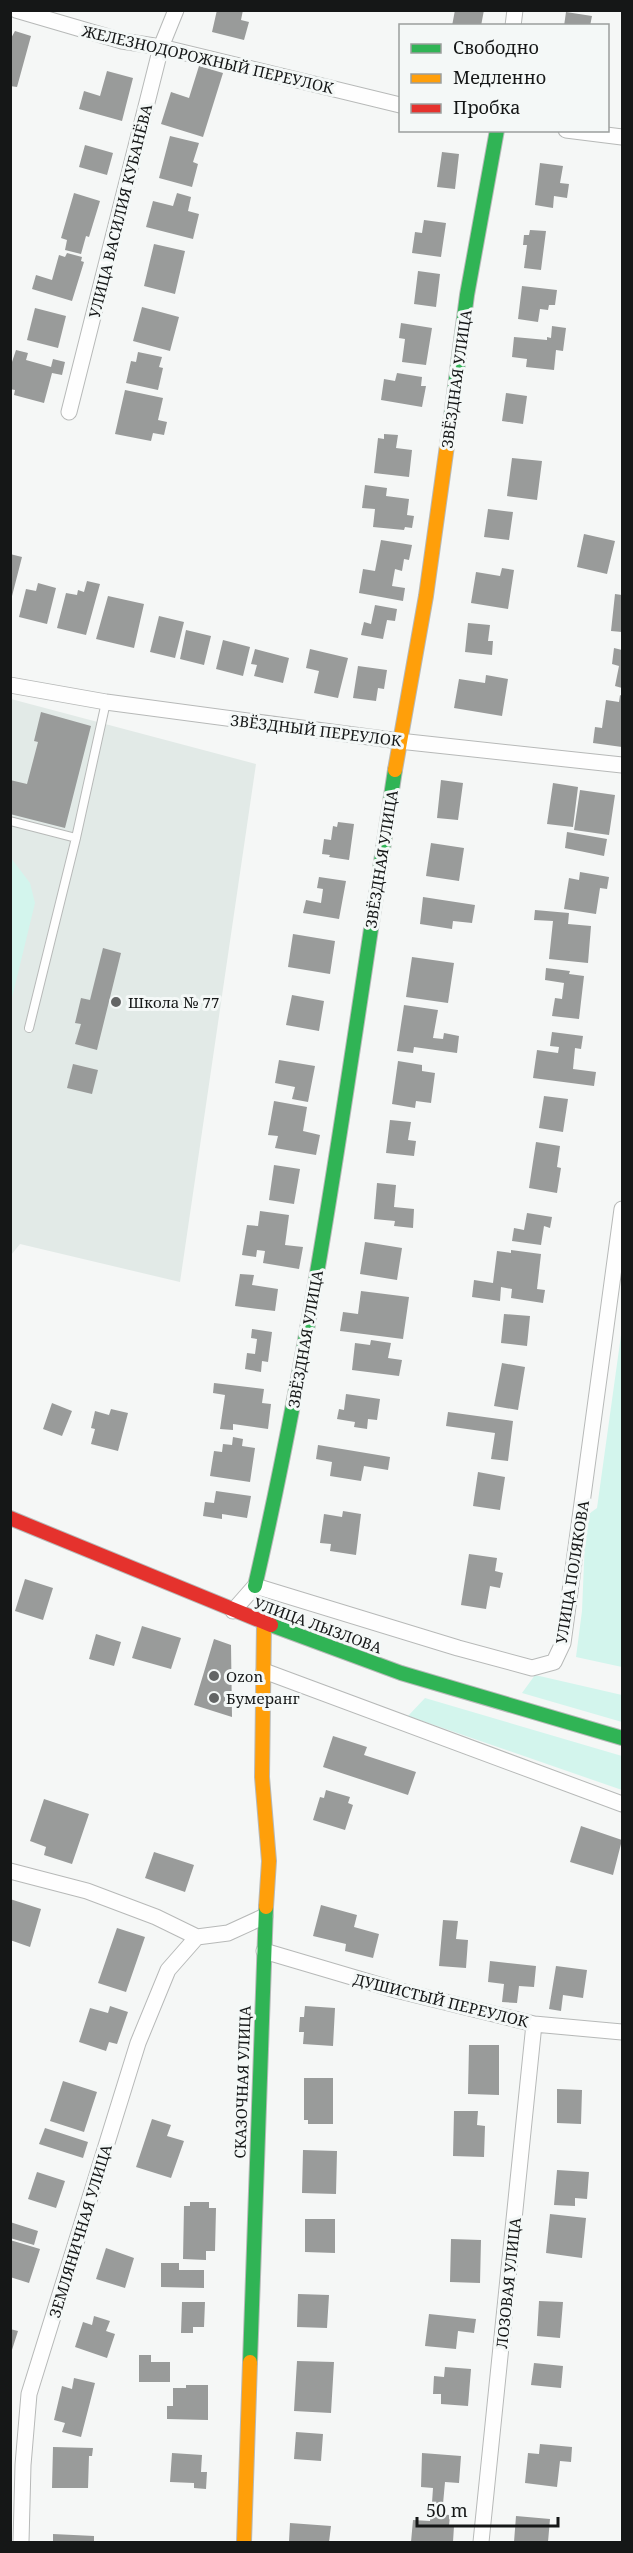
<svg xmlns="http://www.w3.org/2000/svg" width="633" height="2553" viewBox="0 0 633 2553" font-family="'Noto Serif',serif">
<rect width="100%" height="100%" fill="#f5f7f6"/>
<!-- built -->
<path fill="#e2eae7" d="M11,699l245,65 -76,518 -160,-38 -9,11z"/>
<!-- green -->
<path fill="#d3f5ed" d="M11,858l19,25 5,20 -24,99z
M622,1328v339l-46,-10 6,-46 4,-95 11,-8z
M535,1675l87,20v27l-100,-29z
M425,1698l197,58v34l-214,-74z"/>
<!-- building -->
<path fill="#999b9a" d="M217,10h26l-2,10 8,2 -5,18 -32,-8z
M455,10h29l-3,16h-29z
M566,12l26,4 -2,10h-26z
M15,31l16,5 -14,51 -7,-1v-46z
M199,66l24,7 -20,64 -42,-13 10,-32 18,6z
M107,71l26,7 -11,43 -43,-12 5,-18 16,5z
M170,136l29,7 -6,19 5,2 -6,23 -33,-9z
M85,145l28,8 -6,22 -28,-8z
M442,152l17,2 -4,35 -18,-2z
M540,163l23,3 -3,17 9,1 -2,14 -13,-2 -1,12 -18,-3z
M74,193l26,8 -11,36 -3,-1 -5,18 -16,-4 2,-10 -6,-2z
M177,193l14,4 -3,14 11,3 -6,25 -47,-12 7,-26 20,5z
M424,220l22,3 -5,34 -29,-4 3,-21 7,1z
M530,230l16,1 -5,39 -17,-2 3,-23h-4l1,-10h5z
M154,244l31,7 -10,43 -31,-8z
M67,253l15,4 -1,4 3,1 -12,39 -40,-12 4,-14 16,5 7,-25 6,2z
M418,271l22,3 -4,33 -22,-3z
M522,286l35,4 -2,15h-6l-1,5 -8,-1 -2,13 -20,-3z
M142,307l37,10 -9,34 -37,-10z
M35,308l31,8 -8,32 -31,-8z
M401,323l31,5 -6,37 -24,-3 3,-23 -6,-1z
M552,326l14,2 -3,23 -7,-1 -2,20 -28,-3 1,-8 -15,-2 2,-20 33,3v-3l4,1z
M16,350l12,3 -2,7 25,7 2,-8 12,3 -3,13 -10,-2 -8,30 -30,-8 1,-5 -5,-1v-21z
M138,352l24,5 -3,10 4,1 -5,22 -32,-7 5,-22 5,1z
M397,373l25,4 -1,9h5l-4,21 -41,-7 3,-21 11,2z
M125,390l38,8 -5,22 9,2 -3,13 -11,-2 -2,8 -36,-7z
M506,393l21,3 -4,28 -21,-3z
M384,434l14,1 -2,13 16,2 -3,27 -35,-4 4,-35 6,1z
M512,458l30,3 -5,39 -30,-4z
M365,485l22,3 -1,8 23,3 -2,16 7,1 -2,12 -7,-1 -1,3 -31,-3 2,-18 -13,-1z
M488,509l25,3 -4,28 -25,-3z
M584,534l31,7 -8,33 -30,-7z
M381,540l31,5 -3,15 -5,-1 -2,12 -7,-2 -3,17 13,2 -2,13 -44,-8 4,-24 12,2z
M10,554l12,3 -11,43h-1z
M502,568l12,2 -6,39 -37,-6 5,-31 24,4z
M87,581l13,3 -14,51 -29,-7 9,-35 11,2 1,-5 6,2z
M38,583l18,5 -9,36 -28,-7 7,-28 10,2z
M615,594l7,1v37l-11,-1z
M108,596l36,8 -10,44 -38,-9z
M375,605l22,4 -2,12 -8,-1 -4,19 -22,-4 3,-13 7,2z
M159,616l25,6 -9,36 -25,-6z
M468,623l22,2 -2,16h5l-1,14 -27,-3z
M186,630l25,6 -7,29 -24,-6z
M223,640l27,7 -7,29 -27,-7z
M614,648l8,2v38l-7,-2 4,-20 -7,-2z
M255,649l34,9 -6,25 -29,-7 3,-11 -6,-1z
M310,649l38,9 -10,40 -24,-5 5,-22 -13,-3z
M358,666l29,4 -3,19 -6,-1 -2,13 -23,-3z
M486,675l22,4 -6,37 -48,-8 5,-29 26,4z
M620,695l2,1v51l-29,-4 2,-16 7,1 4,-28 13,2z
M41,712l50,14 -26,102 -55,-14v-34l17,4 11,-42 -4,-1z
M441,780l22,3 -5,37 -21,-2z
M553,783l25,4 -5,40 -26,-3z
M580,790l35,5 -6,40 -35,-5z
M338,822l16,2 -5,36 -20,-3 1,-2 -8,-1 2,-15 7,1 2,-14 4,1z
M567,832l40,7 -3,17 -39,-8z
M431,843l33,5 -5,33 -33,-5z
M580,872l29,5 -2,12 -7,-1 -4,26 -32,-5 5,-31 10,2z
M319,877l27,4 -7,38 -36,-6 3,-13 15,3 2,-14 -6,-1z
M423,897l52,8 -3,18 -19,-2 -1,8 -32,-5z
M535,910l34,3 -1,11 23,2 -3,37 -39,-4 4,-38 -19,-1z
M293,934l42,7 -5,33 -42,-7z
M103,948l18,5 -24,97 -22,-6 6,-20 -6,-1 6,-25 9,2z
M412,957l42,6 -6,40 -42,-6z
M546,968l24,3 -1,3 15,2 -5,43 -27,-3 3,-18 7,1 2,-16 -19,-3z
M292,995l32,6 -5,30 -33,-6z
M404,1005l34,5 -5,28 10,1 1,-6 15,3 -2,17 -43,-6 -1,6 -16,-2z
M552,1032l31,4 -2,13 -6,-1 -2,21 23,3 -2,14 -61,-8 4,-28 21,3 1,-6 -9,-1z
M279,1060l36,6 -7,36 -16,-3 3,-12 -20,-4z
M398,1061l24,4v6l13,2 -4,30 -15,-2 -1,7 -23,-4z
M73,1064l25,6 -6,24 -25,-6z
M544,1096l24,3 -5,33 -24,-4z
M274,1101l33,6 -4,24 17,4 -4,20 -41,-7 3,-12 -10,-1z
M390,1120l21,2 -3,18 8,1 -2,15 -28,-3z
M536,1142l24,4 -3,21 4,1 -4,25 -28,-5z
M274,1165l26,4 -6,35 -25,-4z
M377,1183l19,2 -2,22 20,2 -1,19 -19,-2 1,-5 -21,-2z
M260,1211l29,4 -4,30 18,2 -4,22 -36,-6 2,-12 -8,-1 -1,7 -14,-2 5,-30 11,1z
M527,1213l25,4 -2,11 -6,-2 -3,19 -29,-4 2,-13 10,2z
M365,1242l37,6 -5,32 -37,-6z
M511,1250l30,4 -4,35 8,1 -2,13 -32,-5 1,-9 -11,-2 -1,14 -28,-4 2,-17 19,3 4,-32 14,2z
M240,1274l14,1 -2,10 26,4 -3,22 -40,-5z
M361,1291l48,6 -6,42 -63,-8 3,-19 15,2z
M504,1314l26,2 -3,30 -26,-3z
M252,1329l20,3 -4,30 -6,-1 -1,11 -16,-3 2,-16 8,1 2,-15 -6,-1z
M371,1340l20,3 -3,15 14,2 -3,16 -47,-6 3,-27 15,2z
M502,1363l23,4 -7,43 -24,-4z
M214,1383l50,6 -2,14 9,1 -3,25 -35,-5v6l-13,-1 5,-34 -12,-2z
M346,1394l34,5 -3,21 -9,-1 -1,10 -13,-2 1,-5 -18,-3 2,-10 5,1z
M52,1403l20,8 -10,25 -19,-7z
M111,1409l17,4 -10,38 -27,-7 4,-15 -4,-1 4,-17 14,4z
M448,1412l65,9 -5,40 -17,-2 4,-26 -49,-7z
M233,1437l10,2 -1,7 13,2 -5,34 -40,-6 4,-25 8,1 1,-8 9,1z
M318,1445l72,12 -2,13 -24,-4 -3,15 -31,-5 2,-14 -16,-3z
M478,1472l27,5 -5,33 -27,-4z
M216,1491l35,5 -4,22 -25,-4v5l-19,-3 2,-14 9,1z
M343,1511l18,3 -5,41 -26,-4 1,-7 -11,-1 4,-29 18,3z
M469,1554l28,4 -2,13 8,2 -3,15 -10,-2 -4,23 -25,-4z
M25,1579l28,9 -10,32 -28,-9z
M142,1626l39,12 -10,31 -39,-11z
M96,1634l25,8 -7,24 -25,-7z
M214,1639l17,6 1,72 -38,-12z
M333,1736l34,11 -3,8 52,17 -8,23 -85,-28z
M326,1790l24,7 -2,6 5,2 -8,25 -32,-10 7,-23 4,1z
M44,1799l45,15 -17,50 -28,-9 2,-8 -16,-6z
M581,1826l41,14 -9,35 -43,-13z
M154,1852l40,13 -9,27 -40,-14z
M10,1899l31,10 -11,38 -20,-7z
M321,1905l36,10 -3,12 25,7 -6,24 -28,-7 1,-7 -33,-8z
M443,1920l15,1 -2,18 12,1 -2,28 -27,-2z
M117,1928l28,9 -19,55 -28,-9z
M490,1961l46,5 -2,21 -15,-1 -2,17 -15,-1 2,-18 -16,-2z
M556,1966l31,4 -4,28 -20,-3 -2,16 -12,-2z
M110,2006l18,6 -11,32 -8,-2 -3,9 -27,-9 11,-34 18,5z
M305,2006l30,2 -2,38 -30,-2 1,-12h-5l1,-15h4z
M469,2045h30v50l-31,-1z
M304,2078h29v46h-25v-4h-4z
M63,2081l34,11 -13,40 -34,-11z
M557,2089l25,1 -1,34 -24,-1z
M454,2111h24l-1,14 8,1 -1,31 -31,-1z
M152,2119l19,6 -4,11 17,5 -13,37 -35,-11z
M45,2128l43,14 -5,16 -44,-14z
M303,2150l34,1 -1,43 -34,-1z
M557,2170l32,2 -2,27 -12,-1v8l-21,-1z
M37,2172l28,9 -9,27 -28,-9z
M190,2202h19v6h7l-1,43h-9v9l-23,-1 1,-53h6z
M550,2214l36,4 -4,40 -36,-5z
M305,2219h30v34l-30,-1z
M10,2222l28,9 -4,14 -24,-7z
M451,2239l30,1 -1,43 -30,-1z
M10,2240l30,9 -11,34 -19,-6z
M106,2248l28,10 -9,30 -29,-9z
M161,2263h18v7h25v18l-43,-1z
M298,2294l31,1 -2,33 -30,-1z
M539,2301l24,1 -3,36 -23,-2z
M182,2302h23l-1,25h-11v6h-12z
M429,2314l47,5 -2,14 -16,-2 -2,18 -31,-3z
M94,2316l16,5 -4,10 9,3 -8,24 -32,-11 8,-25 9,3z
M10,2329l8,2 -7,22h-1z
M139,2355h12v7h19v20h-31z
M297,2361l37,1 -3,51 -37,-2z
M534,2363l29,3 -2,22 -30,-3z
M445,2367l26,2 -3,37 -27,-2v-10h-8l1,-18 10,1z
M74,2378l21,5 -14,54 -19,-5 3,-9 -11,-3 8,-34 10,3z
M186,2385h22v35l-41,-1v-13h6v-18h13z
M296,2432l27,2 -2,27 -27,-2z
M540,2444l32,3 -1,15 -11,-1 -3,26 -32,-4 3,-30 11,1z
M53,2447l40,1 -1,8h-3l-1,32h-36z
M172,2453l30,2 -1,17h6l-1,17 -12,-1v-5l-24,-1z
M422,2453l39,3 -2,27 -14,-1 -2,22 -11,-1 1,-15 -12,-1z
M431,2514l19,1 -1,11h5l-1,16h-42l2,-22 17,1z
M516,2516l34,3 -2,23h-34z
M290,2523l41,3 -2,16h-40z
M53,2534l41,2v6h-41z"/>
<g fill="none" stroke-linecap="round" stroke-linejoin="round">
<defs>
<path id="lane" d="M10,821l66,17 30,-136
M29,1028l47,-190"/>
<path id="street" d="M16,10l106,31 39,6 239,58
M513,26l2,-16
M566,130l56,7
M69,412l92,-365 15,-37
M10,685l96,17 293,39 223,24
M233,1611l22,-25 203,62 74,20 22,-6 9,-19 59,-434
M264,1671l358,133
M10,1871l77,20 69,26 41,20 31,-4 37,-17
M264,1951l132,39 138,34 88,8
M21,2542l2,-77 6,-71 109,-351 30,-73 29,-33
M481,2542l53,-518"/>
<path id="fast" d="M451,417l16,-122 30,-165
M255,1586c62,-269 98,-543 140,-816
M271,1625l130,48 221,65
M250,2362l16,-455"/>
<path id="slow" d="M395,770l31,-174 25,-179
M264,1623l-2,154 7,84 -3,46
M244,2542l6,-180"/>
<path id="jam" d="M10,1518l261,107"/>
</defs>
<!-- lane casing -->
<use href="#lane" stroke="#b7b9b8" stroke-width="10"/>
<!-- street casing -->
<use href="#street" stroke="#b7b9b8" stroke-width="17"/>
<!-- fast casing -->
<use href="#fast" stroke="#b7b9b8" stroke-width="16"/>
<!-- slow casing -->
<use href="#slow" stroke="#b7b9b8" stroke-width="16"/>
<!-- jam casing -->
<use href="#jam" stroke="#b7b9b8" stroke-width="16"/>
<!-- lane -->
<use href="#lane" stroke="#fefefe" stroke-width="8"/>
<!-- street -->
<use href="#street" stroke="#fefefe" stroke-width="15"/>
<!-- fast -->
<use href="#fast" stroke="#30b455" stroke-width="14"/>
<!-- slow -->
<use href="#slow" stroke="#ff9f0a" stroke-width="14"/>
<!-- jam -->
<use href="#jam" stroke="#e5322d" stroke-width="14"/>
</g>
<!-- markers -->
<g fill="#636565" stroke="#f4f8f7" stroke-width="2">
<circle cx="116" cy="1002" r="6"/>
<circle cx="214" cy="1676" r="6"/>
<circle cx="214" cy="1698" r="6"/>
</g>
<g text-anchor="middle" dominant-baseline="central" stroke-width="6" stroke-linejoin="round" paint-order="stroke">
<!-- street labels -->
<g font-size="15" fill="#151717" stroke="#f4f8f7">
<text transform="translate(208 59) rotate(13)">ЖЕЛЕЗНОДОРОЖНЫЙ ПЕРЕУЛОК</text>
<text transform="translate(120 211) rotate(-76)">УЛИЦА ВАСИЛИЯ КУБАНЁВА</text>
<text transform="translate(456 379) rotate(-82)">ЗВЁЗДНАЯ УЛИЦА</text>
<text transform="translate(316 730) rotate(7)">ЗВЁЗДНЫЙ ПЕРЕУЛОК</text>
<text transform="translate(381 859) rotate(-81)">ЗВЁЗДНАЯ УЛИЦА</text>
<text transform="translate(305 1339) rotate(-80)">ЗВЁЗДНАЯ УЛИЦА</text>
<text transform="translate(572 1572) rotate(-81)">УЛИЦА ПОЛЯКОВА</text>
<text transform="translate(318 1625) rotate(20)">УЛИЦА ЛЫЗЛОВА</text>
<text transform="translate(441 2000) rotate(14)">ДУШИСТЫЙ ПЕРЕУЛОК</text>
<text transform="translate(242 2082) rotate(-88)">СКАЗОЧНАЯ УЛИЦА</text>
<text transform="translate(80 2231) rotate(-73)">ЗЕМЛЯНИЧНАЯ УЛИЦА</text>
<text transform="translate(508 2283) rotate(-84)">ЛОЗОВАЯ УЛИЦА</text>
</g>
<!-- poi labels -->
<g font-size="15" fill="#151717" stroke="#f4f8f7" text-anchor="start">
<text x="128" y="1002">Школа № 77</text>
<text x="226" y="1676">Ozon</text>
<text x="226" y="1698">Бумеранг</text>
</g>
</g>
<!-- border -->
<rect width="633" height="2553" fill="none" stroke="#151717" stroke-width="24"/>
<!-- legend -->
<rect x="399" y="24" width="210" height="108" fill="#f4f8f7" stroke="#9b9e9d" stroke-width="1.5"/>
<rect x="411" y="44" width="30" height="9" fill="#30b455" stroke="#9b9e9d" stroke-width="1.5"/>
<text x="453" y="54" font-size="18" fill="#151717">Свободно</text>
<rect x="411" y="74" width="30" height="9" fill="#ff9f0a" stroke="#9b9e9d" stroke-width="1.5"/>
<text x="453" y="84" font-size="18" fill="#151717">Медленно</text>
<rect x="411" y="104" width="30" height="9" fill="#e5322d" stroke="#9b9e9d" stroke-width="1.5"/>
<text x="453" y="114" font-size="18" fill="#151717">Пробка</text>
<!-- scale -->
<path d="M417 2517v9h141v-9" fill="none" stroke="#151717" stroke-width="3"/>
<text x="426" y="2517" font-size="18" fill="#151717" stroke="#f4f8f7" stroke-width="4.5" paint-order="stroke">50 m</text>
</svg>
